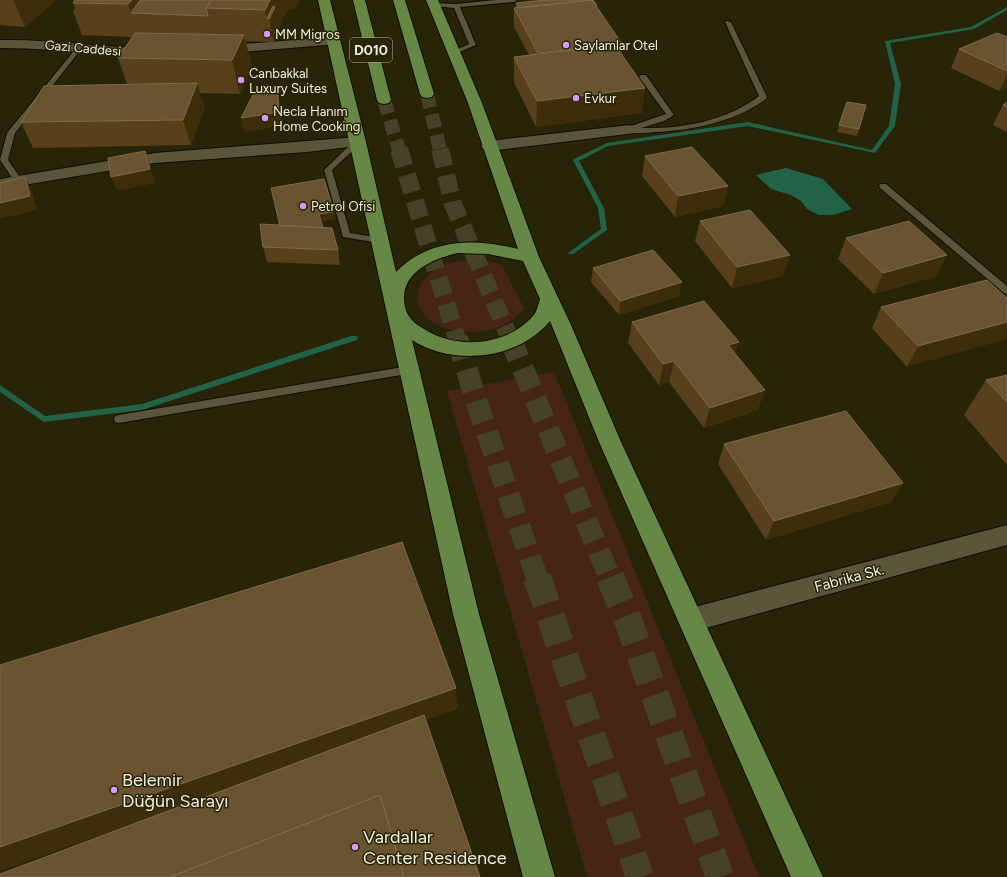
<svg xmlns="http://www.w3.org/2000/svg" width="1007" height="877" viewBox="0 0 1007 877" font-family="Figtree,sans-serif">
<rect width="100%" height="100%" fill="#272407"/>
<!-- green -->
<path fill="#472516" d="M467,260h18l17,5 22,43c-3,3 -6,8 -10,11 -22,17 -66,18 -87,-1 -17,-17 -9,-40 11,-50 9,-5 19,-7 29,-8z
M554,372l205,505h-172l-140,-486z"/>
<!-- water -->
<path fill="#226347" d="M786,168l37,11 29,30 -19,6h-14l-12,-6 -6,-8 -10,-6 -20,-6 -15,-14z"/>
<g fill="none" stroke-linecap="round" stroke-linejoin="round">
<!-- stream -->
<path fill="#226347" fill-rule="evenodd" d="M1007,7v3l-33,19 -84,14 11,41 -6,42 -20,27 -127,-27 -140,20 -29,15 25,47 3,22 -34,24h-4l-1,-1 33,-24 -3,-21 -25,-48 1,-1 33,-16 141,-21 124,28 17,-24 6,-42 -10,-43 86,-14z
M351,336h6l1,2 -1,2 -215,70 -98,12 -44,-30v-7l45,31 97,-12z"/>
<!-- trunk-tunnel-far3 -->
<path stroke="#454227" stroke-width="14" stroke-dasharray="14 7" stroke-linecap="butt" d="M427,94l13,56
M384,100l15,50"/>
<!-- trunk-tunnel-far2 -->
<path stroke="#454227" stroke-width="18" stroke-dasharray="18 9" stroke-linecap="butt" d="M399,149l58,190
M440,149l13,55 57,135"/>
<!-- trunk-tunnel-far1 -->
<path stroke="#454227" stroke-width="22" stroke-dasharray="22 11" stroke-linecap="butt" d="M457,338l19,62 61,178
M510,338l100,240"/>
<!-- trunk-tunnel -->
<path stroke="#454227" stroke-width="28" stroke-dasharray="28 14" stroke-linecap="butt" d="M537,577l103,300
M610,577l18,43 92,257"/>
<defs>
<path id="service" d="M496,0h21l-3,2 -54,5 16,38 -19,8h-4v-2l16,-7 -15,-36 -20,-2 -3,-2 1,-1 24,1z
M726,21l5,1 36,75 -1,2c-32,23 -72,31 -111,33 -9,1 -19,2 -28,0v-4l4,-2 35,-12 -27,-37 1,-2h6l28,40 -10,6 -23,7c41,1 85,-7 118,-32l-34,-74z
M77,47l5,1 -67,85 -7,27 14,20 -1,2h-6l-15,-22 7,-27z
M355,140h6l1,2 -30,28 18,63 32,5 1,2 -4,3 -36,-6 -19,-67z
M880,184h6l121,102v8l-3,-1 -124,-105 -1,-2z
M409,366l4,1 1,3 -1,3 -294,50 -4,-1 -1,-3 1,-3 4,-1z"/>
<path id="minor" d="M333,37l5,1 2,3 -2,3 -121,10 -5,-1 -2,-3 2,-3 5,-1z
M0,40c51,-1 101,8 152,8l5,1 2,3 -2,3c-17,4 -38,0 -55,-1 -34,-3 -68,-6 -102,-6z
M630,125l5,2 3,3 -3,3 -146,18 -6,-2 -2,-3 2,-3 6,-2z
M358,137l6,2 2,3 -2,3 -57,7 -152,11 -155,26v-10l155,-26z
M1007,525v20l-316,87 -9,-4 -4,-8 4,-8 9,-4z"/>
<path id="trunk" d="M318,0h12l36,142 30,130c33,-34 79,-34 122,-23l-50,-146 -42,-103h12l44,103 57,154 32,68 50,117 202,435h-32l-192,-435 -49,-121c-5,6 -10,10 -16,15 -34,25 -87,27 -122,4l67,274 76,263h-32l-70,-263zM458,253l30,1 35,7 17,38c-2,6 -3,13 -7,17 -26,30 -77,34 -109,13 -4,-3 -9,-5 -12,-9 -6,-6 -8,-15 -8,-22 0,-28 32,-40 54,-45z
M353,0h12l26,100 -2,3 -5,1 -5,-1 -2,-3z
M393,0h12l29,94 -2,3 -5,1 -5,-1 -2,-3z"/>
</defs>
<!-- service casing -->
<use href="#service" stroke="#100d00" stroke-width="2"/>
<!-- minor casing -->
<use href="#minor" stroke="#100d00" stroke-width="2"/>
<!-- trunk casing -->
<use href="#trunk" stroke="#100d00" stroke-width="2"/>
<!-- service -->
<use href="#service" fill="#5a5639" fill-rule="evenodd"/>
<!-- minor -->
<use href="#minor" fill="#5a5639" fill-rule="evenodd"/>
<!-- trunk -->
<use href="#trunk" fill="#678744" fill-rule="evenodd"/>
</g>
<!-- wall -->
<path fill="#58401b" d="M0,0h56l-31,27 -25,-2z
M75,0h224l-4,8 -5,1 -8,10v4l-3,5 1,3 -6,12 -2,-1 -26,-1 6,27 -12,26 -40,-1 5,15 -14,37 -158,3 -12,-26 106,-38 -9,-26 14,-21 -50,-2 -9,-24 2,-3 -2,-5z
M516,3l81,4 25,37 -1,9 24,35 -4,25 -105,14 -22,-45v-25l15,-2 -15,-28v-19h2z
M1007,37v50l-8,4 -48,-23 8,-19z
M847,102l12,27 -2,7 -20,-4z
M1007,102v30l-14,-7 10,-20z
M645,156l83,30 -5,20 -48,11 -33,-41z
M334,212l1,7 -14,2 2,7 15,22 2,15 -73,-3 -4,-15 17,-21z
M700,221l83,55 -51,12 -37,-47z
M846,238l91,38 -63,18 -36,-35z
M593,268l86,28 -60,19 -28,-33z
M987,280l-80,87 -35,-39 9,-21z
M632,322l103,31 23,57 -54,18 -35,-46 -10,3 -31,-42z
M1007,375v90l-43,-50 22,-35z
M724,444l179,39 -12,19 -125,38 -48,-76z"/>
<!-- shaded-wall -->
<path fill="#3e2d0a" d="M13,0h43l-31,27z
M132,0h15l-16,13 -3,-9z
M270,0h29l-4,8 -5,1 -8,10v4l-3,5 1,3 -6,12 -5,-24 -2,-1 -2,-8z
M244,35l8,33 -12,26 -8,-34z
M622,44l-2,19 -82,9v-19z
M1007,74v13l-8,4z
M197,83l8,25 -14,37 -8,-25z
M277,87l3,14 2,25 -38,6 -3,-14z
M645,88l-4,25 -105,14 1,-26z
M145,151l5,14 5,18 -38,8 -6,-14z
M25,177l7,14 5,19 -37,9v-16z
M728,186l-5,20 -48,11 3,-21z
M334,212l1,7 -14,2 -2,-7z
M790,255l-7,21 -51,12 5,-21z
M947,255l-10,21 -63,18 9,-21z
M682,282l-3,14 -60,19 1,-14z
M1007,322v17l-100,28 11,-21z
M739,342l-6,20 -5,-17z
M674,361l-5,21 -10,3 4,-21z
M765,390l-7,20 -54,18 6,-20z
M903,483l-12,19 -125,38 8,-19z
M456,688l2,21 -458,162v-24z"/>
<!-- building -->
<path fill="#695330" stroke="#7e6b4b" d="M75,0h57l-4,4 -55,-1z
M140,0h71l-5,8 2,8 -77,-3z
M211,0h59l-5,10 -59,-2z
M545,0h48l4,5h-1l-4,-5 -73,8 -3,-5z
M592,0l30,44 -84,9 -24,-45z
M273,6l2,1 -6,12 -2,-1z
M135,33l109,2 -12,25 -114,-2z
M997,33l10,4v34l-48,-22z
M615,45l30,43 -108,13 -23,-44z
M197,83l-14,37 -162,2 23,-36z
M277,87l2,25 -38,6 14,-27z
M847,102l19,3 -7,24 -20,-4z
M1007,102v5l-4,-2z
M692,147l36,39 -50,10 -33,-40z
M145,151l5,18 -39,8 -3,-19z
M25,177l5,19 -30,7v-20z
M324,179l10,33 -15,2 4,14 -43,-2 -9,-38z
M750,210l40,45 -53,12 -37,-46z
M909,221l38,34 -64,18 -37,-35z
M260,224l72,4 6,22 -75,-3z
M653,250l29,32 -62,19 -27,-33z
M987,280l20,18v24l-89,24 -37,-39z
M704,301l35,41 -11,3 37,45 -55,18 -36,-47 -11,3 -31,-42z
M1007,375v27l-21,-22z
M846,411l57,72 -129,38 -50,-77z
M402,542l54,146 -456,159v-182z
M424,715l56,162h-76l-24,-82 -210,82h-170v-3z
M380,795l24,82h-234z"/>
<!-- markers -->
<g fill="#d89af8" stroke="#272407" stroke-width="1.5">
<circle cx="267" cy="34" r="4"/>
<circle cx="566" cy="45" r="4"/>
<circle cx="241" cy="80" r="4"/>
<circle cx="576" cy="98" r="4"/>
<circle cx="265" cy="118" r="4"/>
<circle cx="303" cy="206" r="4"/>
<circle cx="114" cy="790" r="4"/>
<circle cx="355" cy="847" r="4"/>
</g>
<g text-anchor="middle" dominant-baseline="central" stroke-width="3" stroke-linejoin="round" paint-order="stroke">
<!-- far-poi labels -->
<g font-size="13" fill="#f0efde" stroke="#272407" text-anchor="start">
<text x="275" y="34">MM Migros</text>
<text x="574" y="45">Saylamlar Otel</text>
<text x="249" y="73">Canbakkal<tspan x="249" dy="15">Luxury Suites</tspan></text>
<text x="584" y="98">Evkur</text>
<text x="273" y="111">Necla Hanım<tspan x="273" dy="15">Home Cooking</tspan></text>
<text x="311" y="206">Petrol Ofisi</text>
</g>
<!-- far-street labels -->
<g font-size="13" fill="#f0efde" stroke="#272407">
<text transform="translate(83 48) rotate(5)">Gazi Caddesi</text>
</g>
<!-- shield labels -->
<rect fill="#272407" stroke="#b4b29e" stroke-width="1" x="350" y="38" width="42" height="24" rx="3"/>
<g font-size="14" font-weight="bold" fill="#f0efde">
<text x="371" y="50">D010</text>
</g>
<!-- street labels -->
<g font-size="15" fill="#f0efde" stroke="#272407">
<text transform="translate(849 578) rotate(-15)">Fabrika Sk.</text>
</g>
<!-- near-poi labels -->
<g font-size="18" fill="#f0efde" stroke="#272407" text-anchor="start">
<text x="122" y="780">Belemir<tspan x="122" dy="21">Düğün Sarayı</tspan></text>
<text x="363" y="837">Vardallar<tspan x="363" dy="21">Center Residence</tspan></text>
</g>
</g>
</svg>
